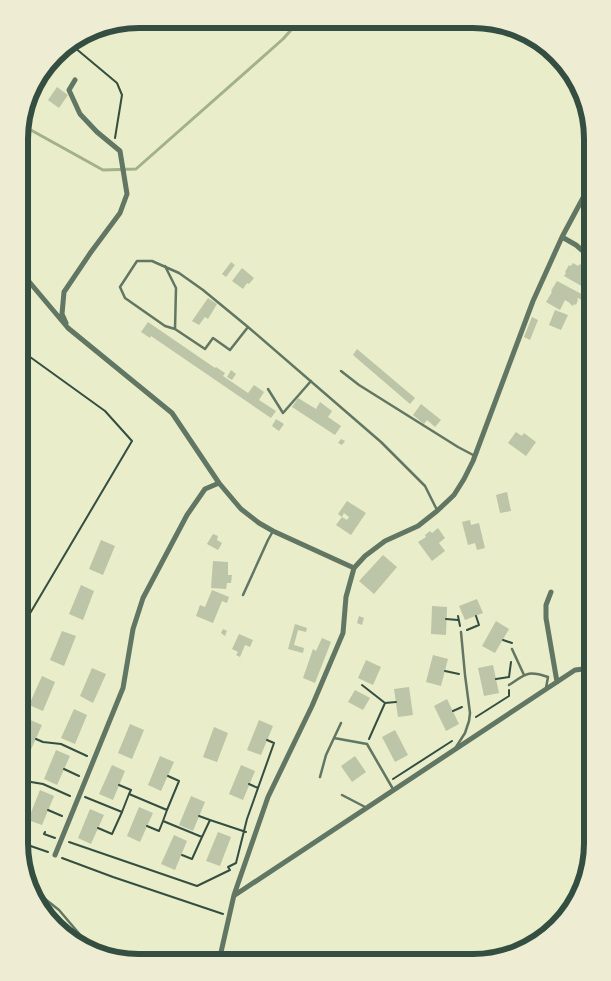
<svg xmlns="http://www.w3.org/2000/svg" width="611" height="981" viewBox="0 0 611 981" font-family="Inter,sans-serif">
<rect width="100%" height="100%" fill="#e9edc9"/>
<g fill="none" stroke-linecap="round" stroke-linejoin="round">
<!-- stream -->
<path stroke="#a3b18a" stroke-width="3" d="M20,124l83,46 33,-1 147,-130 17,-19"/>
</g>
<!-- building -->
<path fill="#bcc5a7" d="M57,87l11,8 -9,13 -11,-8z
M231,262l4,3 -9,12 -4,-3z
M573,263l5,3 2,-2 7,4 -1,2 6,3v3l-7,12 -21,-12 2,-3 -1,-1 4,-7 2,1z
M242,268l12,10 -5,6 -2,-1 -4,6 -11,-8z
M557,281l32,17 -3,4 -8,-4 -1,1 1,1 -2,5 -2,-1 -1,2 -3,-2v-1l-5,-3 -5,10 -14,-8 6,-10 -1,-1z
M208,298l9,6 -9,15 -3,-2 -6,8 -7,-4z
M555,310l13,5 -7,15 -12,-5z
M532,317l6,3 -8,20 -6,-3z
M148,322l67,46 1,-1 9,6 -2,3 25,17 6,-8 10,7 -5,8 17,11 -5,7 -120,-82 -1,2 -9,-6z
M357,349l58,49 -5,6 -57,-49z
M231,370l5,4 -4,6 -5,-3z
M298,398l18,11 4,-7 12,9 -4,6 13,9 -6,9 -43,-28z
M421,404l20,16 -6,7 -8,-7 -3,4 -11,-9z
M276,419l8,5 -5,7 -7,-5z
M516,432l6,4 2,-3 12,9 -10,14 -18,-13z
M341,439l4,2 -3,4 -4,-2z
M507,492l4,19 -11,2 -4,-18z
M347,501l19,12 -15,22 -15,-10 6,-8 5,3 2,-3 -5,-4 -2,4 -4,-3z
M470,520l1,5 8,-2 6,25 -8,2 -2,-7 -7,2 -6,-23z
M438,528l7,10 -6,5 6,8 -13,10 -14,-19 8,-5 -1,-2 5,-4 2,2z
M213,534l5,2 -1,4 5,3 -4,7 -11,-6z
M101,540l14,6 -12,29 -14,-6z
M383,555l14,12 -23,27 -15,-13z
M213,561l15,1v13h4l-1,8h-4l-1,6 -15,-1z
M81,585l13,6 -11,29 -14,-6z
M212,590l17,7 -2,6 -5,-2 -9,22 -17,-7 4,-11 5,2z
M477,599l6,14 -18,7 -6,-14z
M432,606l15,1 -1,28 -15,-1z
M359,616l5,2 -2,7 -5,-2z
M496,621l13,8 -14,24 -13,-7z
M295,624l12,4 -1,4 -8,-2 -4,15 10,3 -1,5 -15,-4z
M223,629l4,2 -2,5 -4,-3z
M62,631l14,5 -12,30 -14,-6z
M239,634l14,6 -3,7 -5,-2 -5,12 -4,-2 2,-3 -6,-3z
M322,638l9,4 -16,41 -12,-5 10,-29 3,2z
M433,655l15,4 -7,27 -15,-4z
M366,660l15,7 -8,18 -15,-7z
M493,665l6,28 -15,3 -6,-28z
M92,668l14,6 -13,29 -13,-7z
M42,676l13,6 -12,29 -14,-6z
M409,687l4,28 -15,2 -4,-28z
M355,690l15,8 -7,12 -15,-8z
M447,699l12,25 -13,7 -12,-25z
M74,709l13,6 -12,29 -14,-6z
M28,719l14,6 -13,29 -10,-4v-9z
M259,720l14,6 -12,29 -14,-5z
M130,724l14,6 -12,29 -14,-6z
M214,727l14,6 -11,29 -14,-5z
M395,730l13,25 -13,7 -13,-25z
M56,750l14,6 -13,29 -13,-6z
M160,756l14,6 -13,29 -13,-6z
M355,756l11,16 -14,10 -11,-16z
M19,762l6,3 -6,13z
M112,765l13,6 -12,29 -14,-6z
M241,765l14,6 -12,29 -14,-6z
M40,790l14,6 -12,29 -14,-5z
M191,796l14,6 -12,29 -14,-6z
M139,807l14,6 -13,29 -13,-6z
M90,809l14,6 -13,29 -13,-6z
M218,832l13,5 -11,29 -14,-5z
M174,835l13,6 -12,29 -14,-6z"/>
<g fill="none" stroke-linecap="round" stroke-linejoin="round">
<!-- path -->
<path stroke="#344e41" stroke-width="2" d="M65,45l9,2 43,36 5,12 -7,43
M458,616l2,10
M446,619l12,1
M467,630l12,-5 -3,-9
M19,632l113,-191 -27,-30 -86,-62
M503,640l9,3
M445,671l14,3
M509,677l2,-15
M496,679l13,-2
M362,685l23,18 -16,36
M385,703l11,-1
M453,711l9,-4
M476,717l33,-21v-6
M36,739l7,3 18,2 26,12
M64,769l15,7
M19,778l6,3 18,3 27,12
M393,779l59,-38
M249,784l9,4
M119,785l12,5 -2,4
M85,797l37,15 7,-18 38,16 -4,11 39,16 8,-17 36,12
M48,810l14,6
M167,810l12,-29 -11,-5
M199,816l11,4
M147,826l12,5 4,-10
M98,828l14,6 10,-22
M45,832l-1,2 11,4
M19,842l29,10
M69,842l128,44 33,-16 -2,-3 8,-4 11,-44 27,-76 -7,-3
M182,855l10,4 10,-22
M62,858l51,19 110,37"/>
<!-- service -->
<path stroke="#617663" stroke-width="2.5" d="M165,266l11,22 -1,41
M248,327l-45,-37 -24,-17 -27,-12h-15l-17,26 5,11 40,28 10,3 30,20 8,-11 17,12 18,-23 133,115 44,44 12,24
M341,371l18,14 99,62 17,9
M268,389l15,24 28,-32
M243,595l25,-55 5,-9
M512,649l12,26
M509,685c17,-11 18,-15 39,-8l-2,11
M334,738l33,6 26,45
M456,747l9,-14 4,-12 1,-8 -5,-38 -4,-43
M320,777l6,-22 15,-32
M342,795l25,13
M28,889l2,-2 29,23 23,27 7,10"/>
<!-- minor -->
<path stroke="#617663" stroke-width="5" d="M562,237l14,8 16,14
M20,272l11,12 37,44 104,85 47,70 22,26 18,14 14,8 81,37
M66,323l-4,-9 2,-22 27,-40 29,-39 7,-19 -7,-43 -23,-19 -17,-18 -11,-24 6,-10
M551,592l-5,13v13l11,64
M55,855l68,-167 10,-59 10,-31 44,-83 18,-26 14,-6
M235,895l340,-225 17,-2
M219,961l15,-66 34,-98 44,-91 31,-73 3,-36 8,-29 11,-12 20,-15 33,-15 19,-15 17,-16 10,-16 9,-18 60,-160 29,-64 30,-56"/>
</g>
<!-- crop -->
<path d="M0 0H611V981H0ZM139 28H473A111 111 0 0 1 584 139V843A111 111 0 0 1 473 954H139A111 111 0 0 1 28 843V139A111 111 0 0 1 139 28Z" fill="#eeecd3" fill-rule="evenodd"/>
<path fill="none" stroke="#344e41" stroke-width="6" d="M139 28H473A111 111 0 0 1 584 139V843A111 111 0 0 1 473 954H139A111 111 0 0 1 28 843V139A111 111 0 0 1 139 28Z"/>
</svg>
